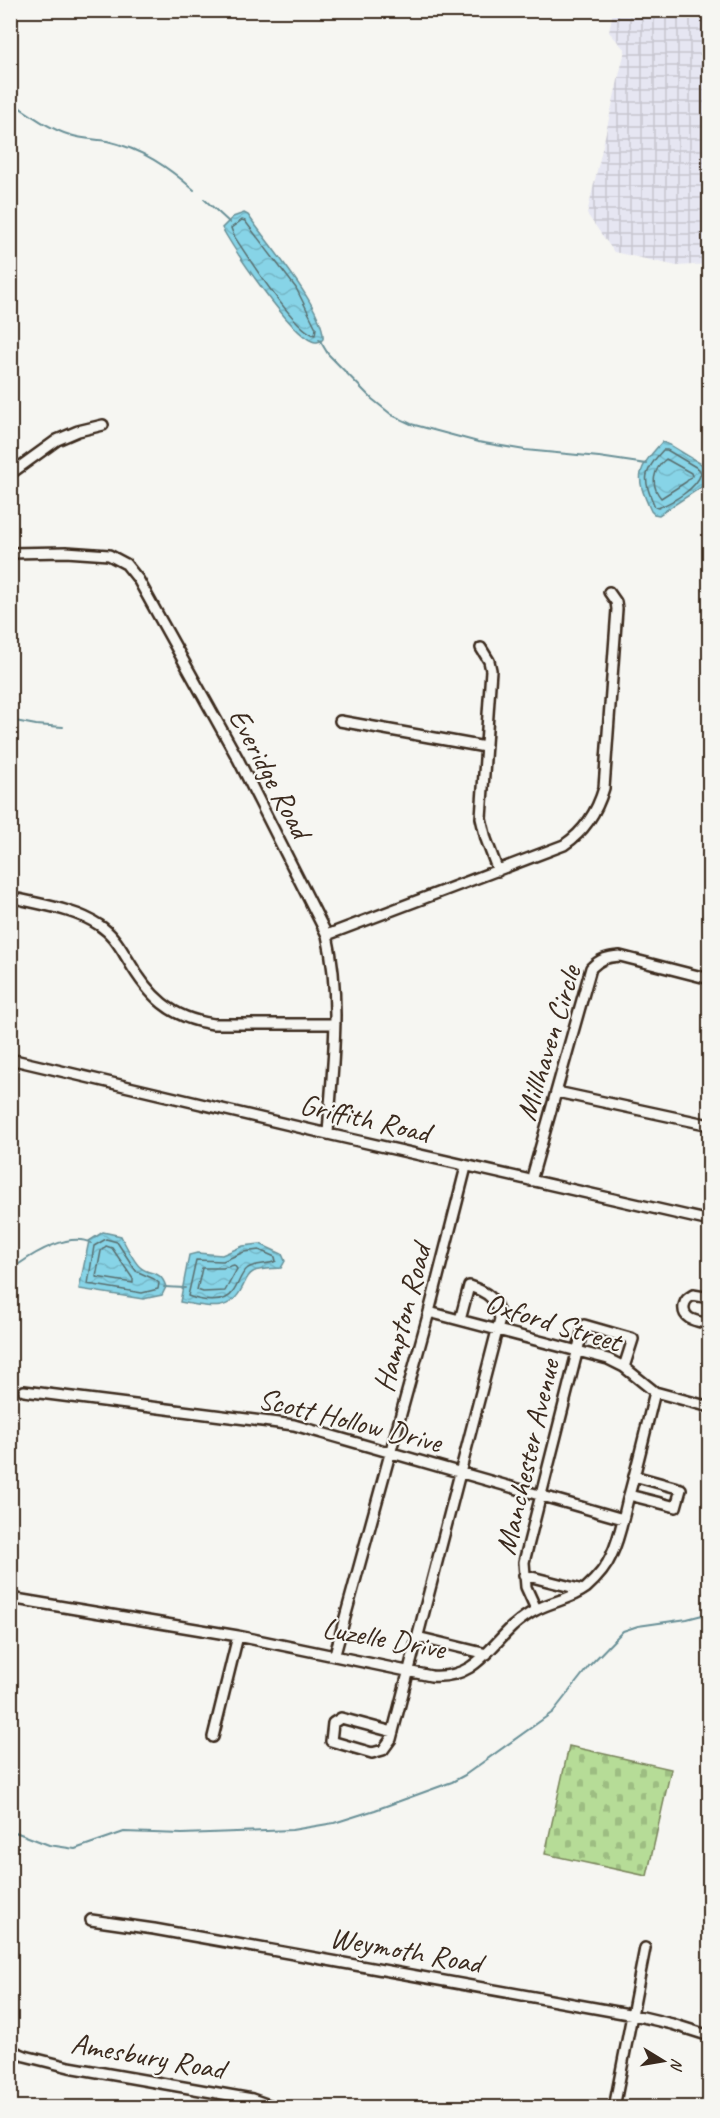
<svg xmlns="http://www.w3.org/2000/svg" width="720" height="2118" viewBox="0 0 720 2118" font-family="Caveat,sans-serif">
<defs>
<pattern id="industrial-grid" width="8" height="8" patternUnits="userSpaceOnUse" patternTransform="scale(1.5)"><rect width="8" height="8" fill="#e6e6f2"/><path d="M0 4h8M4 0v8" fill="none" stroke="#c6c5cf"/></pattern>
<pattern id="cemetery-stones" width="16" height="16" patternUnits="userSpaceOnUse" patternTransform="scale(1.5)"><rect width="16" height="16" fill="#b6dc97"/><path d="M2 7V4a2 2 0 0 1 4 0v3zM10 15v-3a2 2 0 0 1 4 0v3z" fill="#9dbd82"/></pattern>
<pattern id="water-waves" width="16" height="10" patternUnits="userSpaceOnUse" patternTransform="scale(1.5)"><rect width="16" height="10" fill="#87d4e7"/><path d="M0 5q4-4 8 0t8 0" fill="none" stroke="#75b6c6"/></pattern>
</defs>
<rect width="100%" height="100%" fill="#f6f6f2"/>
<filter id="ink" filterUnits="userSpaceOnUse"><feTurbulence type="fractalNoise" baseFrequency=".0167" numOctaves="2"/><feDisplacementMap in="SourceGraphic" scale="12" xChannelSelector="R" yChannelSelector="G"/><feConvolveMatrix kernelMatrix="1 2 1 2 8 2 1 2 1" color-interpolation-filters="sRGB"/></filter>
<g filter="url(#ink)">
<!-- industrial -->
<path fill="url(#industrial-grid)" d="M613,11h96v253l-32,2 -63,-14 -27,-38 38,-164 -16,-18z"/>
<!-- cemetery -->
<path fill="url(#cemetery-stones)" stroke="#78835a" stroke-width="1.5" d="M569,1746l102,23 -24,107 -102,-22z"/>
<!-- water -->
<path fill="url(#water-waves)" stroke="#699097" stroke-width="1.5" d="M244,213l4,2c17,25 78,96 75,124l-2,2c-5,1 -5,2 -9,0 -23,-9 -77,-90 -90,-113l11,-11z
M662,442l8,3 33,20 4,9 -4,12 -44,29 -5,-1 -3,-3c-16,-35 -15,-40 11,-69z
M103,1232l18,4c4,8 13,26 19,31 11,10 20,1 26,20l-4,8 -19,4 -64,-10 10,-48z
M260,1244l22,10 3,7 -4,7c-8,1 -21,0 -28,4 -6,3 -8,11 -11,16 -13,27 -37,18 -62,14l9,-47 8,-2 25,2 21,-9z"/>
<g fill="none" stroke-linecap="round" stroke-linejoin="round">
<!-- shore -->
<path stroke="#596e6e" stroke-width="1.5" d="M242,220l3,1 51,67 20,40 -1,7c-20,-4 -68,-79 -81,-99l-3,-8z
M663,450h4l32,19 2,4c-4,16 -29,29 -43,35l-3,-1c-12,-28 -13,-34 8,-57z
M666,459l25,14 1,3 -6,6 -25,16c-11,-13 -8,-29 5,-39z
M106,1239l11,3 19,29 18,8 5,4 -1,6 -16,4 -54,-9 6,-38z
M106,1246l6,2 21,31v4l-37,-6 5,-26z
M259,1250l16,7 1,4c-8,4 -20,2 -28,7 -8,6 -9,16 -15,24 -8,13 -33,9 -45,4l8,-36 27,1 21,-9z
M234,1265l3,4 -12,22 -22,1 -6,-2 5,-22h21z"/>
<!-- stream -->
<path stroke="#699097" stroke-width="2" d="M10,101c19,13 38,27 60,34 12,4 25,4 37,6 35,8 61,26 87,49
M204,199l26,24
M319,339l9,15 44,45 20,16 19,9 67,18 47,8 74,7 47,7
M10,720l26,5 27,2
M19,1264c17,-12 51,-32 72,-21
M164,1287l21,1
M10,1830l39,15 26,4 49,-17 58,2 110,-4 42,-7 41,-13 77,-28 13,-7 88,-63 36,-46 34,-35 15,-5 49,-7 23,-6"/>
<defs>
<path id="minor" d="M10,474l47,-34 21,-9 25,-6
M10,553l56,-1 43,3 17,9 12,15 100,180 89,176c15,66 5,133 1,199
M481,648l8,13 2,9 -10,148 5,21 12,32
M340,721l145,26
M10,897c27,7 66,12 89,28 14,9 21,22 29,35 21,36 42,58 85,64h122
M327,935l237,-90c21,-14 33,-33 40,-57l13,-179 -1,-7 -7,-10
M10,1059l318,75 382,87
M557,1092l153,33
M531,1181l60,-213c9,-9 16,-11 29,-12l90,23
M710,1298l-17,-3c-5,3 -8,5 -9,11 -2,15 15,15 26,18
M429,1312l179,47 16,8 31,25 55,15
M24,1391l270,34 329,94
M629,1495l47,12 5,-18 -47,-13
M524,1575l59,15
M10,1598l228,38 193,40c43,3 55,-25 82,-50 7,-6 15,-12 23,-16 16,-9 34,-10 50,-22 10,-9 20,-20 25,-32 9,-18 12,-38 17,-57 10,-36 18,-71 27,-107
M536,1609l-10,-22 -2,-25 60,-237 49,14 -9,28
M417,1637l70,17
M335,1654l94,-342 37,-145
M393,1732l-52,-14 -8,5 -2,18 41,12 11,-3 8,-11 109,-420c-3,-21 -13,-27 -31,-33l-9,34
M213,1737l25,-101
M91,1920l63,9 480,86 38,9 38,12
M10,2050l15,6 44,11 183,32 26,9
M614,2108l31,-160"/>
</defs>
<!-- minor casing -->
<use href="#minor" stroke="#3b2a1e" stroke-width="14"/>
<!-- minor -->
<use href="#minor" stroke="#f6f6f2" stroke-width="9"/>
</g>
</g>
<g text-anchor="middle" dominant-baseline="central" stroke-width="4.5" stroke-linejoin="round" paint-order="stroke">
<!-- street labels -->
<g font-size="30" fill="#3b2a1e" stroke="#f6f6f2">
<text transform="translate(270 773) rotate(62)">Everidge Road</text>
<text transform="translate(548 1043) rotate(-73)">Millhaven Circle</text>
<text transform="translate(365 1118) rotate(13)">Griffith Road</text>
<text transform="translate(402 1318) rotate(-75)">Hampton Road</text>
<text transform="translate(553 1322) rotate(17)">Oxford Street</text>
<text transform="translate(350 1420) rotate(14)">Scott Hollow Drive</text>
<text transform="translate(527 1457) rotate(-77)">Manchester Avenue</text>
<text transform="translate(384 1638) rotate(10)">Luzelle Drive</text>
<text transform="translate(406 1950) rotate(10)">Weymoth Road</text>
<text transform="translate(148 2056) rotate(10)">Amesbury Road</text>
</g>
</g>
<!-- margin -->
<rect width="720" height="2118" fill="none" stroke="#f6f6f2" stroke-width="36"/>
<rect x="18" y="18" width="684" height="2082" fill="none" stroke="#3b2a1e" stroke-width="2" filter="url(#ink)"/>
<!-- north arrow -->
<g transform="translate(663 2061) rotate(101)" stroke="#f6f6f2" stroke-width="4.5" paint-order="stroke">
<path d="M0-4.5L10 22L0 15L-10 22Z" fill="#3b2a1e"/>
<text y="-9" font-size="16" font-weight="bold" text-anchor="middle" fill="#3b2a1e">N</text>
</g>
</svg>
